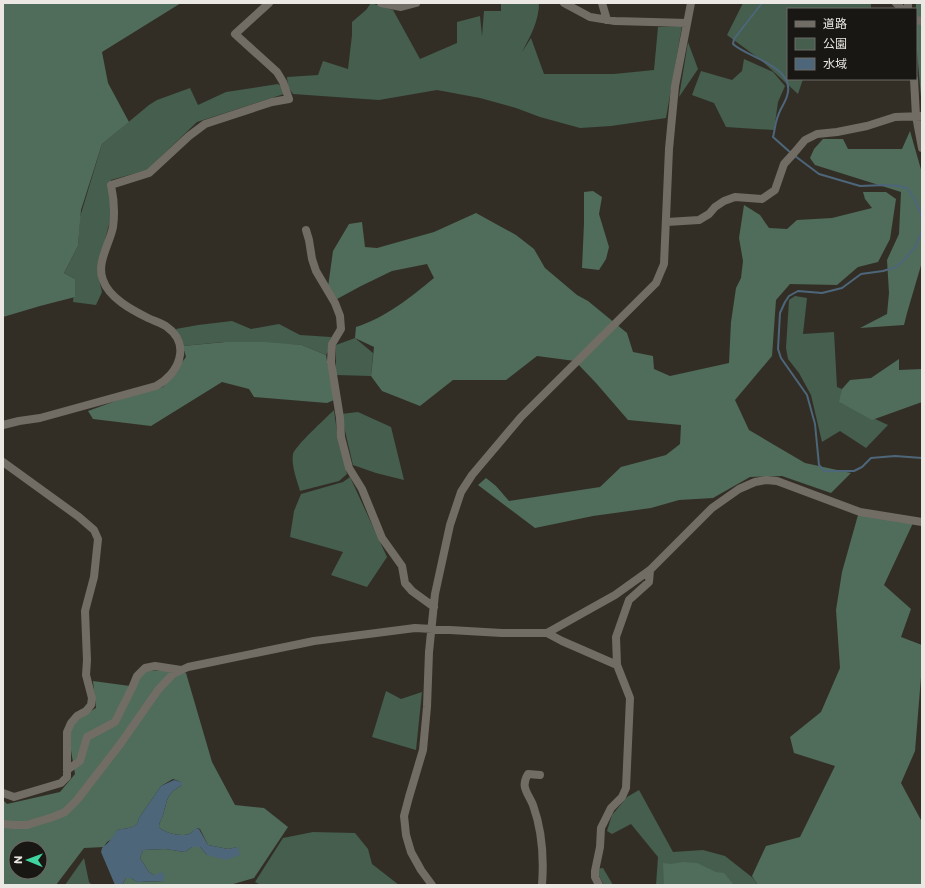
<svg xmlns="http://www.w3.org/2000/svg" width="925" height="888" viewBox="0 0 925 888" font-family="Commissioner,'Noto Sans JP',sans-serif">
<rect width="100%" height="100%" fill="#322e26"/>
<!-- green -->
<path fill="#455e4e" d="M371,3l22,7 27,49 37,-16v-21l23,-6 2,20 2,-25h17v-8h38c0,18 -9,34 -17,49l9,-14 13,36h70l40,-4 4,-43 24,-1 -16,92 -55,8 -31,2 -40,-11 -24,-9 -36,-10 -43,-8 -58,10 -86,-6 -5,-7 -1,-10 31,-2 5,-14 25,8 4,-34v-13l14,-12z
M743,3h128v6h-83v70h15l-5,15 -37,-34 -34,-25z
M688,42l10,27 -19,28z
M744,59l29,13 12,14 -7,16 -4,28 -48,-3 -12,-24 -22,-8 9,-24 31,9 10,-9z
M278,84l4,3 2,7 -87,28 -50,48 -36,10 -1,41 -5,19 -7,35 4,17 -6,13 -23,-3 2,-23 -11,-6 14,-27 2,-29 22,-73 47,-39 8,-5 33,-12 8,17 28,-13z
M795,296l12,2 -4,36 31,-2 3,55 5,2 -1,14 47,22 -22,23 -26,-17 -18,11 -11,-47 -12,-22 -11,-14 -2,-11 3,-48z
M232,321l19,8 28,-5 21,11 31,2 -3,15 -2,3 -24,-10 -79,-3 -40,4 -7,-17 22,-4z
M355,338l18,15 -2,23 -35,-1v-30z
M334,410l4,30 9,34 -8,7 -39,10c-3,-11 -9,-25 -7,-37 2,-8 33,-36 41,-44z
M358,412l33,15 13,53 -28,-7 -23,-8 -12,-51z
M350,477l37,80 -20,30 -36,-12 12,-23 -53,-15 4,-26 7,-17 42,-12z
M386,691l15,8 21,-7 -6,58 -44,-13z
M639,790l34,62 30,-2 22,6 28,22 5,7h-102l2,-28 -27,-33 -19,10 -5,-3 5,-16 15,-18z
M313,832l42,1 13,16 4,15 27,21h-138l-6,-3 28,-44z
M84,858l5,24 3,3h-27z
M603,868l10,17h-9l-9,-16z"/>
<!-- forest -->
<path fill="#506c5a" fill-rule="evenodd" d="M3,3h178l-79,49 6,31 21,39 -27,22 -21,66 -3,36 -14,27 11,6v18l-35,9 -37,11z
M916,3h6v106l-6,-70z
M910,131l12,42v89l-15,51 -3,12 -44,3 27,-14 2,-21 -2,-33 12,-26 2,-42 -86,-27 -5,-7 4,-9 9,-10h20l5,10h54z
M593,191l9,6 -3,17 10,33 -3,12 -7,11 -17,-2 2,-45v-31z
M863,192h23l10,7 -6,40 -12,23 -20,5 -21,18 -47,-1 -14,16 -4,56 -37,44 14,30 56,33 46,10 -20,20 -49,-17 -32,1 -37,21 -34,2 -28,8 -58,8 -58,12 -57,-43 8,-7 10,8 13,15 91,-14 21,-20 45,-12 14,-11 1,-19 -53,-5 -32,-37 -21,-22 -38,-5 -31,24h-53l-33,26 -38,-15 -11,-15 3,-29 -19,-9 1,-11c29,-9 55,-30 78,-49l-7,-14 -35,7 -31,15 -24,13 -9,-12 5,-36 16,-27 13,-2 3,25 12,1 57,-16 42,-19 40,22 18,14 11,19 32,27 11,6 39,32 6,19 20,4 1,13 16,7 59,-13 2,-41 5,-34 5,-10 2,-17 -4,-23 5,-33 16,10 9,13 18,1 10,-9 35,-2 40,-10 -7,-9z
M225,342h40l37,3 24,10 8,45 -7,3 -73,-6 -5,-8 -27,-7 -71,44 -58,-7 -5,-8 33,-12 42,-12 23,-30 -3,-11z
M899,359v11l23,-1v33l-50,18 -33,-18 3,-13 8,-9 21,-2z
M858,515l55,8 -29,62 27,24 -10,28 21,8v20l-7,86 -14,32 21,39v63h-164l-6,-9 14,-30 34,-9 35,-71 -41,-13 -4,-16 31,-25 19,-44 -4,-58 6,-38z
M168,670l18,3 26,89 23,43 29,3 24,19 -34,51 -24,7h-108l4,-7h5l6,4 27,-1 -15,-9 -9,-14 3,-8 22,-1 20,3 7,-5h8l7,8 31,-8 -10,2 -20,-4 -8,-16 -3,-1c-3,2 -5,5 -8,6 -8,3 -25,-1 -30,-7 0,-5 3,-8 4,-12 5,-16 3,-21 19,-30l-1,-3 -8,-3 -12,7 -22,32c-1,11 -12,10 -22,12l-3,8 -7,4 -3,5 -20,1 -28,37h-53v-85l4,4 53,-12 15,-18 -7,-41 8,-14 20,-11 -3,-27 37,5 16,-15zM16,848h24v24h-24z
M683,862l14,1 19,9 8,1 10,12h-70l-1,-22 8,1z"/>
<!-- water -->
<path fill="#4d667a" d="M174,780l8,2v3c-16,9 -14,14 -19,30 -1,4 -4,7 -4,12 5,6 22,10 30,7 3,-1 5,-4 7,-6l3,1 9,16 20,4 10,-2 2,8 -14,5 -19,-5 -7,-8h-8l-7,5 -20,-3 -22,1 -3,8 9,14 5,3 8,-3 2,3v6l-27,1 -6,-4h-5l-4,7h-7l-14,-33 1,-4c5,-3 12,-12 15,-18 9,-2 21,-1 22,-12l22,-32z"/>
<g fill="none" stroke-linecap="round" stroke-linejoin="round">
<!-- stream -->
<path stroke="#4d667a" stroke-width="2" d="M762,3l-28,36 -1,5c15,14 64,23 54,52 -2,7 -7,13 -9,20 -3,7 -3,14 -5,21l18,16
M795,156l24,18 41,12 25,-1 14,1 8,2 7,10 7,16 1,16 -6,16 -12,14 -8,7 -13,4 -22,3 -19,14 -20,5 -24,-2 -9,5 -4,6 -5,11 -2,36 3,9 26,37 8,29 4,41 5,6h30l8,-4 9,-9 24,-2 27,2"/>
<!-- minor -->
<path stroke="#726d64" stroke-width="8" d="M381,3l20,4 15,-4
M564,3l26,14 25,4 72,2
M602,3l5,17
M896,3l6,6
M908,9v-6
M916,20l6,1
M914,79l2,37 6,32
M667,222l32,-2 10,-6 6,-7 9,-6 11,-4 27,2 13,-9 9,-26 10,-11 11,-13 12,-6 20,-2 30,-6 28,-9 27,-1
M306,230l3,10 3,19 4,12 19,32 5,13 1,13 -9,15 -1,18 9,56 1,19 8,31 13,21 20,49 20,28 3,17 7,8 22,16
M3,425l16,-4 21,-3 116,-32c22,-11 36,-41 11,-59 -5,-4 -13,-6 -19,-9 -16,-8 -39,-20 -45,-38 -7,-17 7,-37 10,-53 2,-14 1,-28 -2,-42l38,-12 40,-37 16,-12 67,-22 17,-3 -6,-17 -6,-10 -42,-38 34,-31
M3,462l76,55 15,13 4,9 -4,38 -9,34 2,49 -1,15 6,23 -1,7 -5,6 -9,5 -6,7 -4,9v45l-6,6 -47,14 -11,-4
M547,633l15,8 55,24
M67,770l13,-9 7,-24 28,-15 17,-34 5,-12 8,-8 10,-2 26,4
M540,775l-12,-1c-8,13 0,19 5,31 9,25 11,54 9,80
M3,824l11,1h13l26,-8 12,-5 12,-12 44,-57 37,-53 15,-16 15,-7 126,-26 101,-13 87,5h45l68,-38 35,-25 62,-62 27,-19 16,-7 11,-2 11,1 83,31 62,10
M432,885l-11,-15 -10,-18 -5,-17 -2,-19 5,-19 14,-47 4,-43 2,-55 6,-58 15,-69 11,-33 11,-17 49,-58 135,-134 8,-19 5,-115 6,-63 16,-83
M599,885l-4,-8v-6l5,-24 1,-19 10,-20 11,-11 4,-9 4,-90 -13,-33 -1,-28 13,-37 20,-18 1,-12"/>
</g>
<!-- border -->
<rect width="925" height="888" fill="none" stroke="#ebe8e3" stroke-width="8"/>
<!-- legend -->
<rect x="787" y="8" width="130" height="72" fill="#181713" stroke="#6c6b66"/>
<rect x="795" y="21" width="20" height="6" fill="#726d64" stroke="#6c6b66"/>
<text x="823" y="28" font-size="12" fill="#ebe8e3">道路</text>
<rect x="795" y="38" width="20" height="12" fill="#455e4e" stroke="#6c6b66"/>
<text x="823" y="48" font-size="12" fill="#ebe8e3">公園</text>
<rect x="795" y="58" width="20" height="12" fill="#4d667a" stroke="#6c6b66"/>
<text x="823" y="68" font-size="12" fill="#ebe8e3">水域</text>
<!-- north arrow -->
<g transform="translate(28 860) rotate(271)"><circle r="19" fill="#181713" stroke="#6c6b66"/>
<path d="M0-3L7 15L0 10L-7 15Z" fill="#40d4a1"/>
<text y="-6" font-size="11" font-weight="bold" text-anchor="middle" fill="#ebe8e3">N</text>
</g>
</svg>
